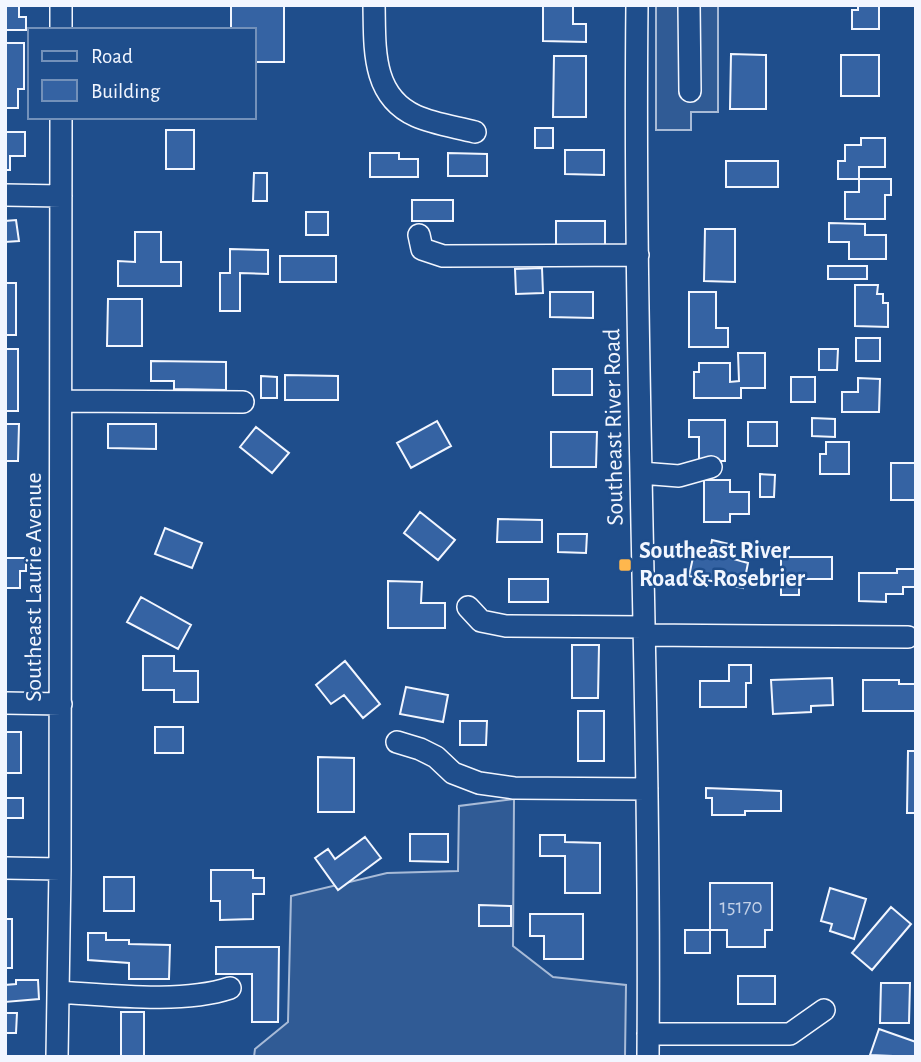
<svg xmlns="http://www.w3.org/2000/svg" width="921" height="1062" viewBox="0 0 921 1062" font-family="'Alegreya Sans',sans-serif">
<rect width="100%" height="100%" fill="#1f4e8c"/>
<!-- built -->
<path fill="#305b95" stroke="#a8bbd7" stroke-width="2" d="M656,5h62v107h-27v18h-35z
M514,799l-1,147 40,31 73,8 -1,72h-371l1,-8 33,-27 3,-126 96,-23 71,-2 1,-65z"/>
<!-- building -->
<path fill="#3563a3" stroke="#f2f6ff" stroke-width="2" d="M5,5h14v12h7v13h-21z
M231,5h53v57h-30v-32h-23z
M543,5h30v19h13v18l-43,-1z
M858,5h21v24h-27v-19h6z
M5,43h19v46h-6v19h-13z
M731,54l35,1v54h-36z
M841,55h38v41h-38z
M554,56h32v61h-33z
M535,128h18v20h-18z
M166,130h28v39h-28z
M5,132h20v24h-15v14h-5z
M861,138h24v29h-26v12h-21v-18h7v-16h16z
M565,150h39v25l-39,-1z
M370,153h29v6h19v18h-48z
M448,153l39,1v22h-39z
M726,161h52v26h-52z
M254,173h13v28h-14z
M859,179h32v16h-6v24h-40v-27h14z
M412,200h41v21h-41z
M306,212h22v23h-22z
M16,220l3,21 -14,1v-21z
M556,221h49v27h-49z
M829,223l36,1v11h21v24h-37v-17h-20z
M705,229h30v53l-31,-1z
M135,232h26v30h20v24h-63v-25l17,1z
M230,249l38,1v24l-28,-1v38h-20v-38h10z
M280,256h56v26h-56z
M828,266h39v13h-39z
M542,268l1,25 -27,1 -1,-25z
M5,283h11v52h-11z
M855,285h23l-1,9h6v9h5v24l-33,-1z
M550,292h43v26l-43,-1z
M689,292h27v36h12v19h-39z
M108,299h34v47h-35z
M856,338h24v23h-24z
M5,349h13v62h-13z
M819,349h19l-1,21h-18z
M738,353h27v35h-24v10h-47v-26h5v-9h31v19l9,-1z
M151,361l75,1v28l-52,-1v-8h-23z
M553,369h39v26h-39z
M285,375l53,1v24h-53z
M261,376l16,1v21h-16z
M791,377h24v25h-24z
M858,378l22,1 -1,33h-37v-20h16z
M812,418l23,1v18l-23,-1z
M689,420h36v41h-26v-24h-10z
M437,421l14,25 -40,22 -14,-25z
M748,422h29v24h-29z
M5,424h14l-1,37h-13z
M108,424h48v25l-48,-1z
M256,427l33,26 -17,20 -32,-26z
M551,432h46l-1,35h-45z
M826,442h23v32h-29v-20h6z
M891,463h25v37h-25z
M760,474l15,1 -1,22h-14z
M704,480h26v12h19v22h-19v8h-26z
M420,512l35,28 -17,20 -34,-27z
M498,519l44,1v22h-45z
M165,528l37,15 -10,25 -37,-14z
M558,534h29l-1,19 -28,-1z
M712,540l21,5 -3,13 18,5 -5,25 -54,-12 6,-28 15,3z
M781,557h51v22h-33v16h-18z
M5,558h21v13h-6v17h-15z
M897,569h19v18h-13v7h-17v8l-27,-1v-28h38z
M509,579h39v23h-39z
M388,581l34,1 -1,21h24v25h-57z
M141,597l50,28 -13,24 -51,-27z
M572,645h27l-1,53h-26z
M143,656h31v15h24v31h-24v-12h-31z
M345,661l35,43 -17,14 -19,-23 -13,9 -15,-19z
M729,665h22v18h-5v24h-46v-26h29z
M832,678l1,27 -22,1v6l-38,2 -2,-34z
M863,680h36v4h17v27h-53z
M406,687l42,8 -5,27 -43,-8z
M578,711h26v50h-26z
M460,721h27l-1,24h-26z
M155,727h28v26h-28z
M5,732h16v41h-16z
M908,751h8v62h-9z
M318,757l36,1v54h-36z
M706,788l75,3v20h-36v4h-33v-17h-6z
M5,798h18v20h-18z
M410,834h38v28l-38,-1z
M540,835h25v7l35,1v50h-35v-37h-25z
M365,837l16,21 -43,32 -23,-32 13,-9 7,10z
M211,870h42v8h11v16h-11v25l-33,1v-19h-9z
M104,877h30v34h-30z
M710,883h62v47h-7v17h-38v-17h-17z
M830,888l36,11 -12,40 -24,-8 2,-7 -11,-3z
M479,905l32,1v20h-32z
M891,907l20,17 -39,46 -20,-17z
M530,914h53v45h-39v-23h-14z
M5,919h7v49h-7z
M685,930h25v23h-25z
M88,933h18v7h23v4l41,1 -1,34h-40v-16l-41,-3z
M216,947h63l-1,75h-26v-48h-36z
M738,976h37v28h-37z
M16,980h22l1,19 -34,3v-17l11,-1z
M881,983h29l-1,40h-29z
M121,1012h23v45h-23z
M5,1013h12l-1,20h-11z
M879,1029l37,13v15l-46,-2z"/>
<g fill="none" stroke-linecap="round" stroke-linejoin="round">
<defs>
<path id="minor" d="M374,5c1,42 -3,91 42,111 18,8 40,11 59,16
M637,5c-4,351 14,701 11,1052
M689,5l1,86
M61,30v-25
M5,195l56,1
M419,235l3,14 21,7 195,-1
M61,401l182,1
M641,473l38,3 32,-9
M468,607l13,14 25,5 138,1
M644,635l264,2
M5,703l56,1
M397,742l23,7 16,8 17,16 26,10 35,5 133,1
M5,868l55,1
M58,992c51,3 124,12 172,-4
M648,1034h142l34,-24
M57,1057l3,-188 1,-752"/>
</defs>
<!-- minor casing -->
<use href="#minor" stroke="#f2f6ff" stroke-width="24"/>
<!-- minor -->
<use href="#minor" stroke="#1f4e8c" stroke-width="21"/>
</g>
<!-- markers -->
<rect fill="#ffb74d" stroke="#1f4e8c" stroke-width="2.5" x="618" y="558" width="14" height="14" rx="3.5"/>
<g text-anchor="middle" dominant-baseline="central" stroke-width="5" stroke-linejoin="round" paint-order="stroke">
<!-- number labels -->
<g font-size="21" fill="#c3d1e8">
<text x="741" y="906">15170</text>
</g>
<!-- street labels -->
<g font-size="24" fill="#f2f6ff" stroke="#1f4e8c">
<text transform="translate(614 427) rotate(-91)">Southeast River Road</text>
<text transform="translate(34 587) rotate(-90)">Southeast Laurie Avenue</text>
</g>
<!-- poi labels -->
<g font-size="24" font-weight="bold" fill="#f2f6ff" stroke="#1f4e8c" text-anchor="start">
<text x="639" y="551">Southeast River<tspan x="639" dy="28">Road &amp; Rosebrier</tspan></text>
</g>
</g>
<!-- border -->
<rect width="921" height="1062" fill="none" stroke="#f2f6ff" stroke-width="14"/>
<!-- legend -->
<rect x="28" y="28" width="228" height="91" fill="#1f4e8c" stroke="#7391ba" stroke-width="2"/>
<rect x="42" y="51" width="35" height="10" fill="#1f4e8c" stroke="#7391ba" stroke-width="2"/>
<text x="91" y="63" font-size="21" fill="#f2f6ff">Road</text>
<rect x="42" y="80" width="35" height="21" fill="#3563a3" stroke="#7391ba" stroke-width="2"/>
<text x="91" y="98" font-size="21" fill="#f2f6ff">Building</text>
</svg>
